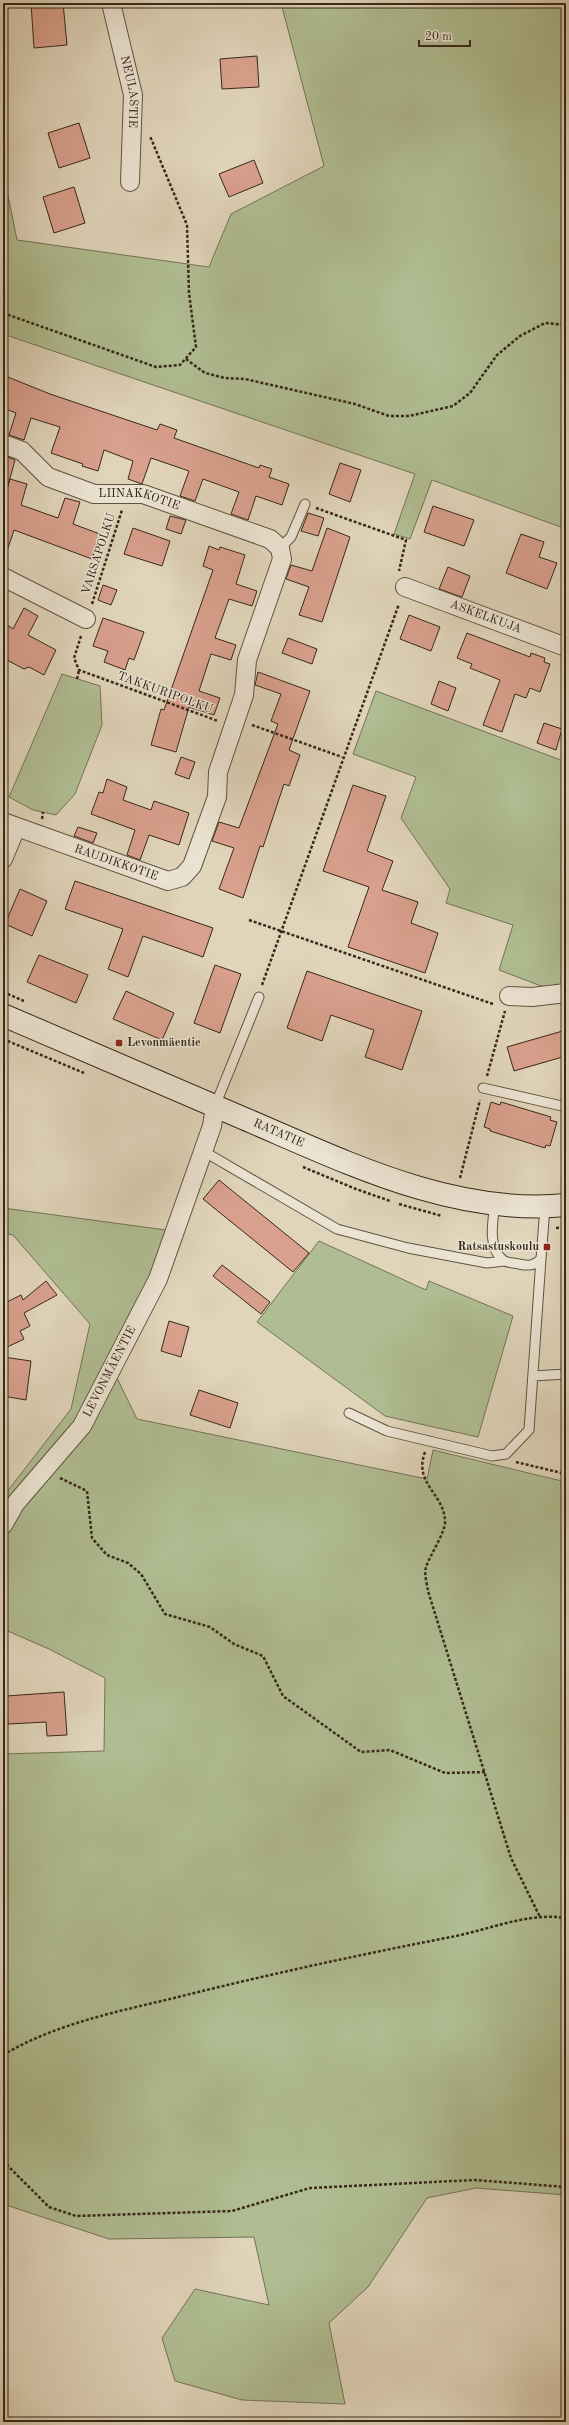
<svg xmlns="http://www.w3.org/2000/svg" width="569" height="2425" viewBox="0 0 569 2425" font-family="'Old Standard TT',serif">
<rect width="100%" height="100%" fill="#e0d4ba"/>
<filter id="stains"><feTurbulence type="fractalNoise" baseFrequency=".005" numOctaves="4"/><feColorMatrix values="0 0 0 0 .2 0 0 0 0 .09 0 0 0 0 .02 0 0 0 .5 -.17"/></filter>
<radialGradient id="worn" r=".72"><stop offset=".6" stop-color="#630" stop-opacity="0"/><stop offset="1" stop-color="#630" stop-opacity=".3"/></radialGradient>
<!-- green -->
<path fill="#b0bd92" stroke="#737356" d="M281,3h285v526l-134,-49 -22,59 -16,-5 21,-60 -412,-140v-163l14,69 192,27 22,-53 93,-48z
M62,674l38,12 2,39 -27,69 -19,21 -23,-5 -24,-13z
M376,691l190,71v225l-17,2 -50,-19 14,-45 -67,-22 4,-14 -49,-71 15,-41 -63,-23z
M3,1208l163,22 -13,48 -74,145 -76,94v-20l68,-88 19,-85 -77,-89 -10,-2z
M319,1241l107,49 3,-9 84,35 -35,121 -93,-21 -128,-94z
M116,1376l21,43 290,60 6,-29 133,32v713l-90,-7 -49,10 -59,89 -39,36 16,81 -103,-4 -67,-19 -13,-43 33,-49 74,16 -15,-68 -145,2 -106,-35v-450l101,-3 1,-73 -56,-29 -46,-20v-93l16,-29z"/>
<!-- building -->
<path fill="#d9a08d" stroke="#362919" d="M31,3h32l4,42 -33,3z
M257,56l2,31 -37,2 -2,-30z
M79,123l11,35 -31,10 -11,-35z
M254,160l9,23 -34,14 -10,-23z
M74,187l11,36 -31,10 -11,-36z
M3,375l47,19 107,36 3,-6 17,6 -3,8 85,30 1,-3 12,4 -3,8 20,7 -7,21 -26,-9 -8,24 -17,-6 8,-22 -36,-13 -8,22 -15,-5 9,-25 -38,-13 -9,26 -14,-5 5,-18 -29,-11 -6,21 -16,-5 1,-2 -32,-11 9,-26 -29,-9 -7,22 -15,-5 7,-22 -13,-5z
M3,455l12,5 -8,29h-4z
M340,463l21,7 -11,32 -21,-8z
M10,479l17,5 -6,21 37,13 7,-20 15,4 -7,22 27,10 -8,25 -78,-29 -8,24h-3v-51z
M433,506l41,14 -10,26 -40,-14z
M308,513l16,5 -6,18 -17,-5z
M170,516l16,4 -5,14 -15,-5z
M133,528l37,13 -8,25 -38,-12z
M327,528l23,9 -28,85 -23,-7 10,-28 -23,-8 5,-14 21,6z
M521,534l23,8 -5,15 18,6 -10,26 -41,-16z
M209,546l10,4 1,-3 25,8 -9,29 21,7 -5,15 -23,-7 -14,39 21,7 -5,15 -20,-6 -12,37 21,7 -6,17 -25,-8 -13,45 -25,-7 10,-36 3,1 49,-140 -10,-4z
M448,567l22,9 -8,21 -23,-8z
M103,585l14,5 -6,15 -13,-5z
M24,608l14,8 -10,19 28,15 -12,25 -15,-8 -5,2 -21,-11v-36l10,7z
M409,615l31,12 -9,24 -31,-12z
M103,618l41,14 -10,28 -5,-2 -4,12 -21,-8 4,-11 -15,-5z
M467,633l63,24 1,-4 14,5 -1,4 6,2 -10,28 -10,-4 -4,10 -11,-4 -13,38 -19,-7 17,-45 -30,-12 2,-4 -15,-6z
M288,638l29,11 -5,15 -30,-11z
M258,672l52,19 -21,59 11,5 -11,31 -5,-2 -21,63 -3,-1 -17,52 -24,-9 15,-41 -22,-7 7,-19 20,6 39,-104 -7,-3 10,-27 -26,-9z
M439,681l17,7 -8,23 -17,-7z
M544,723l18,6 -6,21 -19,-7z
M181,757l14,5 -6,17 -14,-5z
M107,779l20,8 -4,13 28,10 3,-9 35,12 -10,32 -30,-10 -9,25 -13,-5 8,-25 -44,-16 8,-22 4,1z
M353,785l33,11 -19,55 26,10 -11,29 36,12 -7,21 27,10 -13,40 -77,-26 21,-60 -46,-16z
M78,827l19,6 -4,10 -19,-7z
M75,881l138,47 -10,29 -60,-21 -15,41 -20,-8 15,-40 -58,-20z
M20,889l27,12 -15,35 -27,-12z
M39,955l49,20 -12,28 -49,-21z
M215,965l26,9 -21,59 -26,-10z
M307,971l115,40 -20,59 -37,-13 9,-27 -43,-15 -9,26 -35,-13z
M126,991l48,22 -12,27 -49,-21z
M566,1030v26l-52,15 -7,-24z
M491,1102l9,3 1,-3 50,15 -1,3 7,2 -7,24 -4,-1 -1,3 -55,-17v-2l-6,-2z
M219,1180l90,73 -16,19 -90,-73z
M222,1265l48,37 -9,12 -48,-38z
M46,1281l11,14 -33,18 6,13 -10,5 4,8 -21,10v-45l18,-9 2,5z
M169,1321l20,6 -8,30 -20,-6z
M3,1357l28,4 -5,39 -23,-4z
M199,1390l39,13 -8,25 -40,-13z
M64,1692l3,43 -20,1 -1,-14 -38,2 -2,-28z"/>
<g fill="none" stroke-linecap="round" stroke-linejoin="round">
<defs>
<path id="lane" d="M280,548l11,-11 14,-33
M483,1088l83,19
M215,1106l44,-109
M203,1151l134,78 71,19 79,15 17,-2
M495,1203c-2,17 -8,45 8,57 4,3 11,3 16,4 9,2 15,2 22,-5l4,-52
M533,1376l33,-2
M349,1413l38,18 105,25 14,-2 23,-24 12,-171"/>
<g id="street">
<path id="s1" d="M111,3l22,92 -3,87"/>
<path id="s2" d="M3,444l19,7 26,26 46,17h49l127,45 10,9 2,11 -35,101 -3,35 -26,77 -1,25 -25,69 -10,11 -14,4 -165,-59"/>
<path d="M3,577l83,42"/>
<path id="s3" d="M405,587l161,60"/>
<path d="M3,859l13,-31"/>
<path d="M509,996l23,1 34,-4"/>
<path id="s4" d="M3,1525l12,-21 67,-78 76,-147 54,-153 3,-20"/>
</g>
<g id="secondary">
<path id="s5" d="M3,1015c81,35 161,69 242,104 101,43 208,97 321,86"/>
</g>
</defs>
<!-- lane casing -->
<use href="#lane" stroke="#605441" stroke-width="11"/>
<!-- street casing -->
<use href="#street" stroke="#605441" stroke-width="20"/>
<!-- secondary casing -->
<use href="#secondary" stroke="#362919" stroke-width="24"/>
<!-- path -->
<path stroke="#362919" stroke-width="2.5" stroke-dasharray="3 2" stroke-linecap="butt" d="M3,313l153,54 24,-2 16,-18 -7,-54 -2,-68 -37,-89
M186,359l19,14 20,5 20,1 110,25 34,12h20l44,-10 17,-13 27,-38 23,-19 25,-13 21,2
M316,508l90,32 -7,31
M92,604l30,-94
M81,636l-7,22 5,12 139,51
M77,679l2,-9
M252,725l90,32
M42,819l1,-7
M3,884l4,-9
M249,920l244,84
M262,985l137,-381
M3,992l21,9
M3,1039l81,34
M487,1076l18,-65
M303,1167l53,22 34,12
M460,1178l20,-78
M399,1204l43,12
M556,1228l10,-1
M425,1452c-12,32 20,42 20,70 0,11 -15,33 -19,45 -2,7 1,17 2,24l83,267 29,59
M516,1462l50,12
M60,1478l27,13 5,47 15,17 21,8 13,11 24,40 45,13 24,17 29,12 20,40 78,56 29,-2 55,23 40,-1
M3,2055c52,-31 113,-43 171,-57 92,-23 184,-43 277,-61 38,-7 76,-25 115,-19
M3,2161l46,46 27,9 156,-5 78,-23 165,-8 91,7"/>
<!-- lane -->
<use href="#lane" stroke="#ebe3d2" stroke-width="9"/>
<!-- street -->
<use href="#street" stroke="#ebe3d2" stroke-width="18"/>
<!-- secondary -->
<use href="#secondary" stroke="#ebe3d2" stroke-width="22"/>
</g>
<!-- markers -->
<g fill="#8f2418" stroke="#ebe3d2" stroke-width="1.5">
<rect x="115" y="1039" width="8" height="8" rx="2"/>
<rect x="543" y="1243" width="8" height="8" rx="2"/>
</g>
<g text-anchor="middle" dominant-baseline="central" stroke-width="3" stroke-linejoin="round" paint-order="stroke">
<!-- street labels -->
<g font-size="12" fill="#362919" stroke="#ebe3d2">
<text stroke="none"><textPath href="#s1" startOffset="91">NEULASTIE</textPath></text>
<text stroke="none"><textPath href="#s2" startOffset="152">LIINAKKOTIE</textPath></text>
<text transform="translate(99 554) rotate(-72)">VARSAPOLKU</text>
<text stroke="none"><textPath href="#s3" startOffset="86">ASKELKUJA</textPath></text>
<text transform="translate(165 693) rotate(20)">TAKKURIPOLKU</text>
<text transform="translate(116 863) rotate(19)">RAUDIKKOTIE</text>
<text stroke="none"><textPath href="#s5" startOffset="300">RATATIE</textPath></text>
<text stroke="none"><textPath href="#s4" startOffset="188">LEVONMÄENTIE</textPath></text>
</g>
<!-- poi labels -->
<g font-size="12" font-weight="bold" fill="#362919" stroke="#ebe3d2" text-anchor="start">
<text x="127" y="1043">Levonmäentie</text>
<text x="539" y="1247" text-anchor="end">Ratsastuskoulu</text>
</g>
</g>
<!-- margin -->
<rect width="569" height="2425" fill="none" stroke="#e0d4ba" stroke-width="16"/>
<rect x="4" y="4" width="561" height="2417" fill="none" stroke="#362919" stroke-width="2"/>
<rect x="8" y="8" width="553" height="2409" fill="none" stroke="#362919"/>
<!-- scale -->
<path d="M419 40v6h51v-6" fill="none" stroke="#362919" stroke-width="2"/>
<text x="425" y="40" font-size="12" fill="#362919" stroke="#ebe3d2" stroke-width="3" paint-order="stroke">20 m</text>
<rect width="100%" height="100%" filter="url(#stains)"/>
<rect width="100%" height="100%" fill="url(#worn)"/>
</svg>
